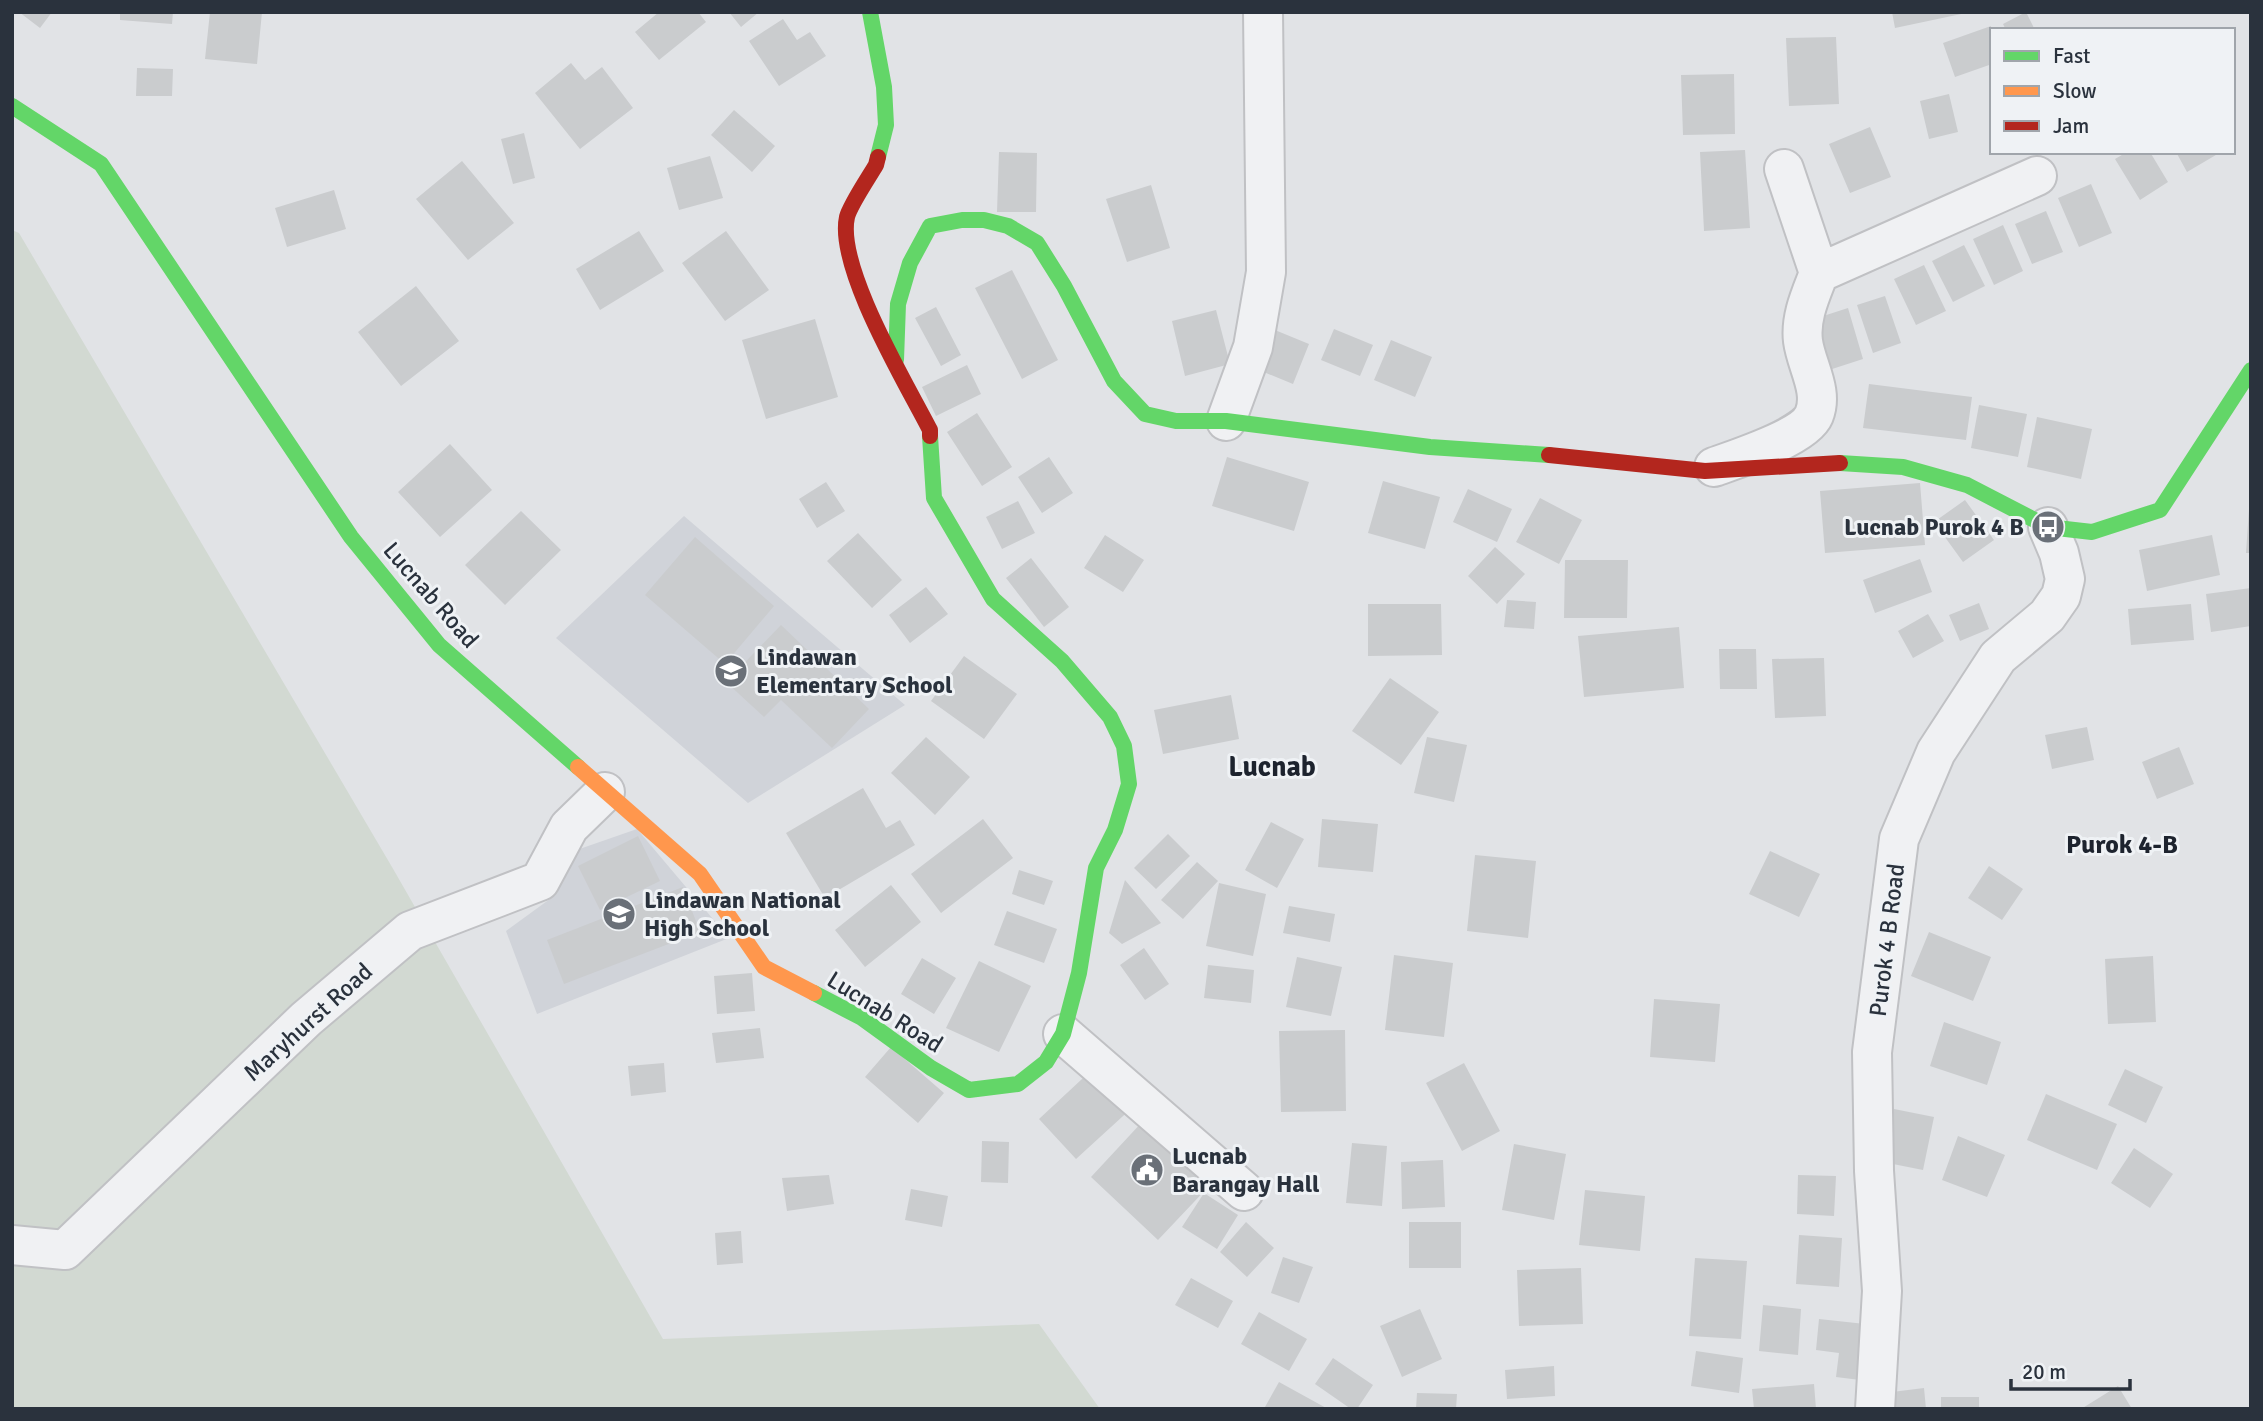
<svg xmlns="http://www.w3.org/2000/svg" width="2263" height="1421" viewBox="0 0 2263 1421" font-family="Signika,sans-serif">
<rect width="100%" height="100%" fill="#e1e3e6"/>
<!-- built -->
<path fill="#d0d3d9" d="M684,516l221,189 -157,98 -192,-165z
M637,829l92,109 -192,76 -31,-83 48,-35 14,-43z"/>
<!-- green -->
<path fill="#d2d9d2" d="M12,230l7,3 373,634 271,472 376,-15 61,85h-1088z"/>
<!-- building -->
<path fill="#caccce" d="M19,12h33l-12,16z
M120,12h53l-1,12 -52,-4z
M210,12h52l-5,52 -52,-5z
M659,12h39l8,10 -47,38 -24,-28z
M729,12h30l-18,15z
M1892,12h74v1l-71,15z
M2026,12l9,18h-29l-3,-6z
M783,19l14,21 13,-8 16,24 -47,30 -30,-45z
M1991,26l1,38 -37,13 -12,-34z
M1836,37l3,67 -50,2 -3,-68z
M571,63l14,17 17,-13 31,41 -53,41 -45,-56z
M137,68l36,1 -1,27h-36z
M1734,74l1,60 -52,1 -2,-60z
M1949,94l9,38 -29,7 -9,-38z
M734,110l41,36 -23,26 -41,-37z
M1870,127l21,50 -41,16 -21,-49z
M524,133l11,45 -22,6 -12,-45z
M1745,150l5,78 -46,3 -4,-79z
M999,152l38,1 -1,59h-39z
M2127,152h23l18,30 -28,18 -25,-41z
M2176,152h45l-34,20z
M710,156l13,42 -44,12 -12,-42z
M462,161l52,62 -46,37 -52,-61z
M2091,184l21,49 -33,14 -21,-49z
M1151,185l19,63 -43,14 -21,-63z
M334,190l12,39 -59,18 -12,-39z
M2046,211l17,41 -31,12 -17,-40z
M2003,225l20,46 -29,14 -21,-46z
M639,231l25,40 -64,39 -24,-41z
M726,231l43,59 -44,31 -43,-58z
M1964,245l21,41 -32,16 -21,-41z
M1924,265l22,46 -30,14 -22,-46z
M1012,270l46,90 -36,19 -47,-91z
M416,286l43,55 -58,45 -43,-54z
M1885,296l16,47 -28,10 -16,-48z
M936,307l25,48 -20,11 -26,-48z
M1848,308l15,51 -34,11 -15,-51z
M1216,310l14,54 -45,12 -13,-55z
M815,319l23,78 -72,22 -24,-79z
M1270,328l39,16 -16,40 -39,-16z
M1334,329l39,16 -13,31 -39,-16z
M1391,340l41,17 -17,40 -41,-17z
M967,365l14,29 -45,22 -14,-29z
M1869,384l103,13 -6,43 -103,-12z
M1979,405l48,9 -9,43 -47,-9z
M977,413l35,54 -30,19 -35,-54z
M2037,417l55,12 -11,50 -54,-12z
M450,444l42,46 -52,47 -42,-45z
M1049,457l24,36 -31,20 -24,-36z
M1227,457l82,25 -15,49 -82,-25z
M1383,481l57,16 -15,52 -57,-16z
M826,482l19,29 -28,17 -18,-29z
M1920,483l5,62 -100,8 -5,-62z
M1468,489l44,20 -15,33 -44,-20z
M1540,498l42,22 -23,44 -43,-22z
M1965,500l29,40 -31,22 -29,-40z
M1018,501l17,32 -33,16 -16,-32z
M2249,509h2v44h-5z
M521,511l40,39 -56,55 -40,-40z
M858,533l44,47 -30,28 -45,-47z
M1105,535l39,25 -21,32 -39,-24z
M2212,535l8,40 -73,16 -8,-41z
M695,537l79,69 -49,58 -80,-69z
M1495,547l30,27 -28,30 -29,-28z
M1031,558l38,49 -25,20 -38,-49z
M1920,559l12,33 -57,21 -12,-33z
M1565,560h63l-1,58h-63z
M926,587l22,27 -38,29 -21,-28z
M2251,588v38l-40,6 -5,-38z
M1507,600l29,2 -2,27 -30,-2z
M1979,603l10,26 -29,12 -11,-26z
M1368,604h73l1,51 -74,1z
M2191,604l3,36 -63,5 -3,-36z
M1928,614l16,27 -31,17 -15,-27z
M781,625l88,84 -37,39 -51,-48 -17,17 -38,-35z
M1679,627l5,61 -100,9 -6,-61z
M1719,649h37l1,40h-37z
M964,656l53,38 -33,45 -53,-38z
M1824,658l2,58 -51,2 -3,-59z
M1390,678l49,34 -38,53 -49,-34z
M1231,695l8,44 -76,15 -9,-44z
M2087,727l7,33 -42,9 -7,-34z
M926,737l44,40 -35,38 -44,-42z
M1427,737l40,8 -13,57 -40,-9z
M2179,747l15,37 -37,15 -15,-37z
M863,788l23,40 14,-8 15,25 -90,53 -39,-65z
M983,819l30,39 -72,55 -30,-39z
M1322,819l56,5 -5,48 -55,-5z
M1271,822l33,17 -27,49 -32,-18z
M1168,834l22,22 -34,33 -22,-21z
M638,836l22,45 -60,29 -22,-44z
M1770,851l50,23 -21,43 -50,-23z
M1475,855l61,6 -8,77 -61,-7z
M1197,862l21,19 -35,38 -22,-19z
M1989,866l34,23 -21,31 -34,-22z
M1019,870l34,11 -9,24 -32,-11z
M1125,880l36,43 -39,21 -13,-11z
M1219,883l47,11 -13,62 -47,-10z
M891,885l30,37 -56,45 -30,-37z
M683,887l17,45 -136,52 -17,-44z
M1289,906l46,8 -5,28 -47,-9z
M1007,911l50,18 -13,34 -50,-18z
M1929,932l62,25 -18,44 -62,-25z
M1144,948l25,36 -24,16 -25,-35z
M1394,955l59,8 -9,74 -59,-7z
M2153,956l3,66 -48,2 -3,-65z
M1297,957l45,10 -11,49 -45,-9z
M922,958l34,20 -22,36 -33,-20z
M979,961l52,25 -32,66 -53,-24z
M1208,965l46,5 -3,33 -47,-5z
M752,973l3,38 -38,3 -3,-38z
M1654,999l66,5 -5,58 -65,-5z
M1944,1022l57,20 -14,43 -57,-19z
M760,1028l4,30 -48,5 -4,-30z
M1345,1030l1,81 -65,1 -2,-81z
M891,1047l53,46 -26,30 -53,-46z
M664,1063l2,29 -35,4 -3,-30z
M1464,1063l36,68 -38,20 -36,-68z
M1096,1066l38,40 -58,53 -37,-40z
M2125,1069l38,18 -17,36 -38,-18z
M2046,1094l71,30 -20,46 -70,-30z
M1894,1109l40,8 -11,53 -40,-8z
M1143,1121l68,63 -53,56 -67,-63z
M1958,1136l47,19 -18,42 -45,-17z
M982,1141l27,1 -1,41 -27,-1z
M1352,1143l35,3 -5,60 -36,-3z
M1514,1144l52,10 -12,66 -52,-10z
M2134,1148l39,26 -23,34 -39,-25z
M1443,1160l2,47 -43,2 -1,-47z
M829,1175l5,29 -47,7 -5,-33z
M1798,1175l38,1 -2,40 -37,-2z
M911,1189l37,7 -6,31 -37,-7z
M1585,1190l60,6 -5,55 -61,-6z
M1204,1193l34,22 -21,34 -35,-22z
M1246,1222l28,26 -27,29 -27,-25z
M1409,1222h52v46h-52z
M741,1231l2,32 -26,2 -2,-32z
M1799,1235l43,3 -3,49 -43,-3z
M1283,1257l30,10 -14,36 -28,-10z
M1695,1258l52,3 -6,78 -52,-3z
M1581,1268l2,56 -64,2 -2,-56z
M1191,1278l42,23 -15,27 -43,-23z
M1763,1305l38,4 -3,46 -39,-4z
M1420,1309l22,50 -40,18 -22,-51z
M1259,1312l48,27 -18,32 -48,-27z
M1819,1319l46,5 -5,56 -24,-3 3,-24 -23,-3z
M1696,1351l47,7 -4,35 -48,-7z
M1333,1358l40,27 -16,24h-6l-36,-25z
M1554,1366l1,30 -48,3 -2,-29z
M1279,1382l49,27 -63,-2z
M1814,1384l2,25h-62l-2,-20z
M2118,1386l14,23h-51z
M1924,1388l2,21h-40l-2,-16z
M1417,1393l40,1 -1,15h-40z
M1941,1397h38v12h-38z"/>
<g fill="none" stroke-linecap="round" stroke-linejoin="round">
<defs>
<path id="street" d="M1784,169l35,104
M1226,421l27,-74 13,-75 -3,-260
M1714,467c22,-8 91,-30 100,-52 10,-24 -8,-50 -11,-74 -3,-24 8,-47 16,-68l218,-97
M1063,1034l181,157
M12,1245l53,5 241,-231 104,-88 130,-50 29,-54 36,-35
M1875,1409l7,-118 -8,-120 -2,-119 27,-213 37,-87 62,-95 49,-41 14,-20 4,-17 -6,-26 -11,-26"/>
</defs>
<!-- street casing -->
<use href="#street" stroke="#c0c1c4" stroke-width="42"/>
<!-- street -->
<use href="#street" stroke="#f0f1f3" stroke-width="38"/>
<!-- fast -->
<path stroke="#63d668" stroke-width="16" d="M870,12l14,75 2,38 -8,32
M12,106l89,58 250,373 88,108 139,122
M896,360l2,-56 12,-41 20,-37 32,-6h22l24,6 29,17 27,43 50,95 31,33 31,7h50l204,26 119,8
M1840,463l63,4 64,18 81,42 44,5 68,-22 91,-140
M814,993l48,25 69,50 38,22 49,-6 28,-22 17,-28 16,-61 17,-105 19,-38 14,-46 -5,-38 -14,-29 -48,-56 -69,-62 -59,-101 -4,-62"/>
<!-- slow -->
<path stroke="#ff974d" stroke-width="16" d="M578,767l122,107 64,93 50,26"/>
<!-- jam -->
<path stroke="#b3261e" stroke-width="16" d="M878,157l-2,8c-7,12 -26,40 -29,52 -11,50 59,166 83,213v6
M1549,455l156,16 135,-8"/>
</g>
<!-- icons -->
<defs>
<symbol id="bus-disc" viewBox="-11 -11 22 22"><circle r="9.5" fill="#6a7078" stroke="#eff2f5"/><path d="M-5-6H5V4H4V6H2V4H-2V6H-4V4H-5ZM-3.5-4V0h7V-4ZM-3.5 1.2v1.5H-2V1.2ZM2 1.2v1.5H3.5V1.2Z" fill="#fff"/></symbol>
<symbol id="school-disc" viewBox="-11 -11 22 22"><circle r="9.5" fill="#6a7078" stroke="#eff2f5"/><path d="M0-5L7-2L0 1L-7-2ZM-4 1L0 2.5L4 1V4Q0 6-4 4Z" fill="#fff"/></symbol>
<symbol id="civic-disc" viewBox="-11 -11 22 22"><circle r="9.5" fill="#6a7078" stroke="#eff2f5"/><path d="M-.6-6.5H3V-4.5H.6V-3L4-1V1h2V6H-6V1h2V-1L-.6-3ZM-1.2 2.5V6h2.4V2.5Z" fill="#fff"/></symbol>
</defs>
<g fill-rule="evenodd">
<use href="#bus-disc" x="2029" y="508" width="38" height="38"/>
<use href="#school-disc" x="712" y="652" width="38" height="38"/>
<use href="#school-disc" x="600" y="895" width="38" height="38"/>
<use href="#civic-disc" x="1128" y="1151" width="38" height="38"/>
</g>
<g text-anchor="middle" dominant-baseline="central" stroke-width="6" stroke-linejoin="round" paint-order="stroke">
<!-- poi labels -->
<g font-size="24" font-weight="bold" fill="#2a323d" stroke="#eff2f5" text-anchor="start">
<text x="2024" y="527" text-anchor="end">Lucnab Purok 4 B</text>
<text x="756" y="657">Lindawan<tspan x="756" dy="28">Elementary School</tspan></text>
<text x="644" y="900">Lindawan National<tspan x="644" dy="28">High School</tspan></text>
<text x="1172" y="1156">Lucnab<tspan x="1172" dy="28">Barangay Hall</tspan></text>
</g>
<!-- street labels -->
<g font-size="24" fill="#2a323d" stroke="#eff2f5">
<text transform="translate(431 595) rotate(49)">Lucnab Road</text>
<text transform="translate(1887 940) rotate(-83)">Purok 4 B Road</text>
<text transform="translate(885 1012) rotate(32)">Lucnab Road</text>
<text transform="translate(308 1022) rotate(-42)">Maryhurst Road</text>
</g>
<!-- neighbourhood labels -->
<g font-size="26" font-weight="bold" fill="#1d232e" stroke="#eff2f5">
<text x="2122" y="845">Purok 4-B</text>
</g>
<!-- quarter labels -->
<g font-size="28" font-weight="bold" fill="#1d232e" stroke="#eff2f5">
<text x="1272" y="767">Lucnab</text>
</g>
</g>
<!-- border -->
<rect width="2263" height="1421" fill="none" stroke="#2a323d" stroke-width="28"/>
<!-- legend -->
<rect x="1990" y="28" width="245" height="126" fill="#eff2f5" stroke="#a0a5ab" stroke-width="2"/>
<rect x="2004" y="51" width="35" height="10" fill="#63d668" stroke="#a0a5ab" stroke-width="2"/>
<text x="2053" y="63" font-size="21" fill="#2a323d">Fast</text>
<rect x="2004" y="86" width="35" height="10" fill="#ff974d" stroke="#a0a5ab" stroke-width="2"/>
<text x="2053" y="98" font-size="21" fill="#2a323d">Slow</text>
<rect x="2004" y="121" width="35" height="10" fill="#b3261e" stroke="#a0a5ab" stroke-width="2"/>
<text x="2053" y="133" font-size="21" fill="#2a323d">Jam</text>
<!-- scale -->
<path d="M2011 1379v10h119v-10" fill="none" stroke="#2a323d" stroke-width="3.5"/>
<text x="2022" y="1379" font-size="21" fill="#2a323d" stroke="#eff2f5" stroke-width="5" paint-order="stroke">20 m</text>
</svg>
